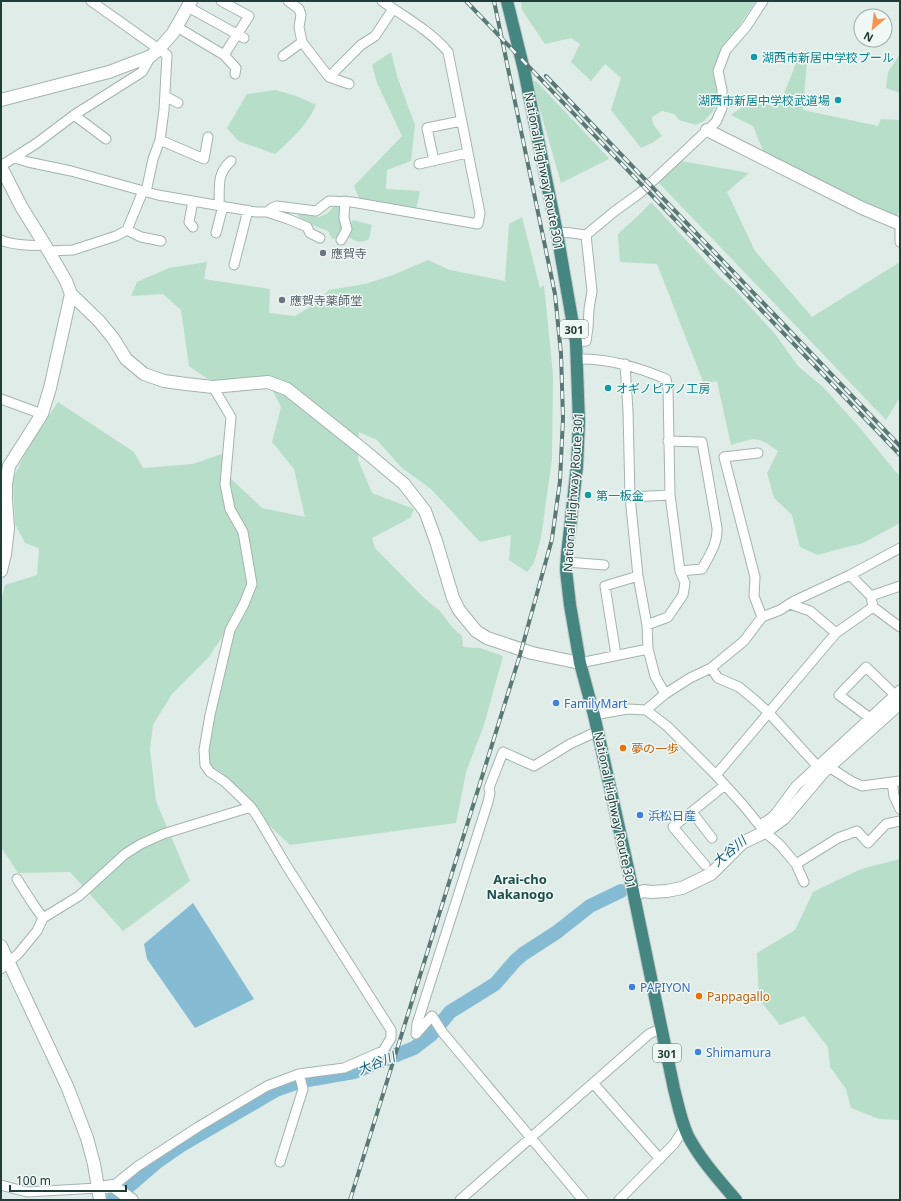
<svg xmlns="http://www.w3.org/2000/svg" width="901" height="1201" viewBox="0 0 901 1201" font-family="'Noto Sans','Noto Sans JP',sans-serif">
<rect width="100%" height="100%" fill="#e0ece8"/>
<!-- green -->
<path fill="#b7dec8" d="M521,1h235l-34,50 -3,44 -6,16 -9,10 -8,4 -17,-5 -5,-6 -12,-3 -10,6 1,7 9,12 -8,6 -13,6 -30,-38 10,-32 -16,-14 -14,17 -20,-19 9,-18 -9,-6 -26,6 -23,-34z
M391,52l7,27 17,46 -4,36 -24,9 -1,19 34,2 -4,19 -57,-12 -5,-12 48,-50 -25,-53 -5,-18z
M800,54l7,7 -4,49 75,16 3,-7 19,1v86l-2,8 -4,4 -130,-65 -11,-27 -22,-11 21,-15 26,8z
M900,54v39l-14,-5 2,-16z
M536,81l70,74 3,4 -48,24 -29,-101z
M276,90l23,7 17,8c-9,20 -24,34 -41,49l-37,-13 -11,-13 20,-34z
M676,160l73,13 -22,19 28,59 57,66 88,-55v135l-14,23 -228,-238z
M651,202l70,76 14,12 40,44 23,32 25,21 37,41 40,49v46l-37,20 -46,12 -17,-8 -8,-32 -18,-17 -7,-25 11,-22c-23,-16 -21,-13 -47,-6l-14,-64 -13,3 -47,-120 -37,-2 -2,-28 24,-22z
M334,206h4l2,3 2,21 -4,8 -6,1 -4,-8 -21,-8 -9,-7v-2h3l18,3 9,-4z
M522,217l18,71 4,-3 9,90 -1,84 -11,79 -7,25 -7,9 -18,-12 2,-25 -31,7 -49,-53 -29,-21 -25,-28 -18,-8 -1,28 14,33 42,16 -4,9 -38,20 3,10 50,51 15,12 12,16 10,9 1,11 17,1 23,8 -19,69 -18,47 -10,51 -166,22 -85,-80 20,-132 -17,25 -36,36 -19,31 -3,24 6,52 34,80 -67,50 -53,-59 -52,1 -17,-26v-246l4,-16 32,-10 2,-27 -14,-5 -10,-19 -2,-45 15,-32 30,-45 76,50 9,16 50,-4 34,-12v23l35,33 43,9 -11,-48 -22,-27 9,-35 -13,-25 -35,3 -27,-7 -17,-12 -8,-56 -18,-16 -32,2 6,-14 32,-14 38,-6 -3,17 66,10 -1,24 26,3 21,-13 13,-13 36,-6 28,-9 35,-15 22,10 55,11 4,-57z
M353,220l19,5 -3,14c-7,4 -14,4 -21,-3l4,-7 -1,-6z
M900,859v261l-21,-1 -28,-11 -5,-19 -16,-22 -2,-20 -24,-31 -24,9 -21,-26 -2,-46 38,-23 18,-38 48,-23z"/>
<!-- water -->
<path fill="#85bcd4" d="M193,903l61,96 -59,29 -48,-69 -3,-15z"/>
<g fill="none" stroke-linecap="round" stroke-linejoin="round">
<!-- river -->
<path stroke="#85bcd4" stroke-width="14" d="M111,1200l16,-12 30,-26 23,-16 96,-56 26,-9 52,-9 60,-24 17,-13 19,-23 45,-28 20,-23 8,-7 34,-22 33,-26 31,-15"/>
<defs>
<path id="minor" d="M91,1l76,54 -3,55 -4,30 -7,19 -7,33
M221,1l28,15 -25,39
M288,1l11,8 2,6 -2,12 3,15 27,35 32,-32 14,-9 18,-27
M188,7l56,31
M177,27l47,28 12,13 -1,6
M283,56l19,-14
M329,77l20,7
M165,96l13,7
M74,115l32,24
M160,140l44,19 4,-22
M15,158l13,4 43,9 87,24 98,17h11l21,7 19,8 3,6 10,5
M434,161l-7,-33 34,-7
M419,164l48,-11
M1,166l36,-23 37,-28 68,-43 9,-16
M219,206c1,-19 -3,-32 12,-45
M267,212l5,-4 5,-2 39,5 13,-10 23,1 126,22 2,-11 -32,-161c-17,-21 -45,-36 -66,-51
M193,227l-4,-5 4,-21
M127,230l14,7 20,4
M900,230v12
M216,233l7,-27
M557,233c11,-2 18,1 29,2l29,-24 25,-18 76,-71 6,-14v-18l-4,-19 8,-21 20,-23 17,-26
M1,240c10,5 32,6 44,5
M341,240l6,-11 -3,-11 1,-17
M48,251l25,-1 43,-14 11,-6 16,-39
M234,265l14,-55
M576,342l10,-1 2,-13 1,-19 3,-18 -6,-56
M577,359c30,-1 61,8 89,20l2,10 2,106 10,76 5,12 -2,12 -15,22 -21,8
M625,364l3,47 2,86 8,79 9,49 1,24 7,27 10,18
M1,399l41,15
M668,441l34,1 15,86c1,15 -8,28 -15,41l-22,2
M758,453l-34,4 31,120 -1,19 8,21
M630,497l40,-2
M567,562l37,3
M850,575l21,21 2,11 27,20
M871,596l29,-10
M790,604l20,7 26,22
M616,655l-11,-69 33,-10
M580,663l68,-14
M711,668l7,10 21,9 17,14 13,12 51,56
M646,710l19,-16 25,-16 21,-10 33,-27 18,-24 18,-7 14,-9 56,-26 50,-27
M594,715l33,-6 19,1 21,16 49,49 27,30 22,27 15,13 16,19 8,18
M870,718l-31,-23 27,-28 29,28
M829,767l22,14 11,5 38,-5
M716,775l120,-142 37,-26
M892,782l2,14 6,13
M692,812l20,26
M760,825l11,-7 5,-5 20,-27 104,-96
M796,864l42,-26 19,-7 11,12 18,-19 14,-3
M705,865l-32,-38 52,-42
M17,879l16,25 10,14
M1,969l17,-15 19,-23 6,-13 36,-22 46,-42 16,-10 22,-10 88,-27
M416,1034l1,-10 71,-222 2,-9 -1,-5 14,-36 31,14 36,-22 28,-13
M416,1034l16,-18 11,17 140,167
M593,1083l67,76
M280,1162l23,-73 -4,-15
M1,1185l26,7 71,-4
M113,1186l25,-20 60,-39 69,-41 32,-12 45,-6 39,-17 8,-13v-8l-105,-165 -27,-46 -8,-12 -26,-25 -15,-10 -5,-7 -1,-15 6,-35 20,-85 14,-26 8,-20 -9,-52 -13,-23 -5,-25 6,-67 -18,-30
M460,1200l189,-166 13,-6
M619,1200l55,-56 11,-17"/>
<path id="tertiary" d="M1,100l108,-28 42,-16 8,-7 14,-16 18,-32
M707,130l155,78 38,16
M1,167l21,41 23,37 21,36 5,13 28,27 14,17 13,21 18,15 20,7 22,3 27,3 55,-5 19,7 79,63 38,32 21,27 11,30 17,57 6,12 17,21 11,7 45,15 48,10
M1,571l4,-17 3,-26 -2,-28v-16l3,-18 33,-52 8,-26 21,-94
M634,894l10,-3 7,1 16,-1 15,-3 29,-14 31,-31 23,-11 19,-14 39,-46 77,-69
M1,946l66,140 20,52 7,26 6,36
M98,1188l15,-2 19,14"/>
<path id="trunk" d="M507,1l17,69 33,163 19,109 3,80 -2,44 -10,89 -1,15 4,35 10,58 14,52 39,176 41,198c4,15 7,32 14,47 12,23 31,44 48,64"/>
</defs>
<!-- minor casing -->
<use href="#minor" stroke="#a3b4b0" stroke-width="11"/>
<!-- tertiary casing -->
<use href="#tertiary" stroke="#a3b4b0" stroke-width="14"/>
<!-- trunk casing -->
<use href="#trunk" stroke="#c1c9c8" stroke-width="14"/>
<!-- minor -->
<use href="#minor" stroke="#fff" stroke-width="9"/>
<!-- tertiary -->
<use href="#tertiary" stroke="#fff" stroke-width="12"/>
<!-- trunk -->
<use href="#trunk" stroke="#468681" stroke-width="12"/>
<defs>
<path id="rail" d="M466,1l434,454
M546,76l354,370
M350,1200l170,-545 32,-116 8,-58 3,-63 -2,-64 -6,-60 -61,-293"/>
</defs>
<!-- rail casing -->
<use href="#rail" stroke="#5a7875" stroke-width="4"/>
<!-- rail -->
<use href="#rail" stroke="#f0f8f5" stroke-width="2.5" stroke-dasharray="8" stroke-linecap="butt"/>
</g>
<!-- markers -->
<g fill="#0f9aa8" stroke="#f0f8f5" stroke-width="1.5">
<circle cx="754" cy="57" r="4"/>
<circle cx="838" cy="100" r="4"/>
<circle cx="608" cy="388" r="4"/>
<circle cx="588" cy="495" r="4"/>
</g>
<g fill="#6b7280" stroke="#f0f8f5" stroke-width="1.5">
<circle cx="323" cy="253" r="4"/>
<circle cx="282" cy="300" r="4"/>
</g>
<g fill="#3f7fe0" stroke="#f0f8f5" stroke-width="1.5">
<circle cx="556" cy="703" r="4"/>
<circle cx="640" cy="815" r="4"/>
<circle cx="632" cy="987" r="4"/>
<circle cx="698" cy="1052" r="4"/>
</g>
<g fill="#e8710a" stroke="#f0f8f5" stroke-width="1.5">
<circle cx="623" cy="748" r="4"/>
<circle cx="699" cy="996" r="4"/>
</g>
<g text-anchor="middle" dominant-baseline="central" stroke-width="3" stroke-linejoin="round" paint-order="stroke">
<!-- shield labels -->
<g fill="#f0f8f5" stroke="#5e7571" stroke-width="1">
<rect x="560" y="320" width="28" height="18" rx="3"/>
<rect x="653" y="1044" width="28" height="18" rx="3"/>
</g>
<g font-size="11" font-weight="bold" fill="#203d39">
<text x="574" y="329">301</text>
<text x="667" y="1053">301</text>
</g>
<!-- culture labels -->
<g font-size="12" fill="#0d838f" stroke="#f0f8f5" text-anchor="start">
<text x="762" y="57">湖西市新居中学校プール</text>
<text x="830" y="100" text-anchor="end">湖西市新居中学校武道場</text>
<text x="616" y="388">オギノピアノ工房</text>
<text x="596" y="495">第一板金</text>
</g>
<!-- street labels -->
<g font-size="12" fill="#203d39" stroke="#f0f8f5">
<text transform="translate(544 171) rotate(79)">National Highway Route 301</text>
<text transform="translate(573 492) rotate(-86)">National Highway Route 301</text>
<text transform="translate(615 810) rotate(78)">National Highway Route 301</text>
</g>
<!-- worship labels -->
<g font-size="12" fill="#5b616d" stroke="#f0f8f5" text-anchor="start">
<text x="331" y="253">應賀寺</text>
<text x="290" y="300">應賀寺薬師堂</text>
</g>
<!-- shop labels -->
<g font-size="12" fill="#366cbe" stroke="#f0f8f5" text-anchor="start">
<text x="564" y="703">FamilyMart</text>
<text x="648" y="815">浜松日産</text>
<text x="640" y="987">PAPIYON</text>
<text x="706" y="1052">Shimamura</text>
</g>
<!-- food labels -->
<g font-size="12" fill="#c56008" stroke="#f0f8f5" text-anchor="start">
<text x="631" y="748">夢の一歩</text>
<text x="707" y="996">Pappagallo</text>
</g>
<!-- water labels -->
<g font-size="13" font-style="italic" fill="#175c7b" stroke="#f0f8f5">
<text transform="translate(729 851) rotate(-39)">大谷川</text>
<text transform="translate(376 1063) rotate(-22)">大谷川</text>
</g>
<!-- neighbourhood labels -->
<g font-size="13" font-weight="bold" fill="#1b504a" stroke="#f0f8f5">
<text x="520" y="879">Arai-cho<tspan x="520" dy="15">Nakanogo</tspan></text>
</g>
</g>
<!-- border -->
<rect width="901" height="1201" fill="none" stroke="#203d39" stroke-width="4"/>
<!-- north arrow -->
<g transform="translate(873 28) rotate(208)"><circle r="19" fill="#f0f8f5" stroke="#9dadaa"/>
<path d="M0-3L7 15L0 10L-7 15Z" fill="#f89351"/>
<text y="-6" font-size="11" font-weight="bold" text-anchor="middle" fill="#203d39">N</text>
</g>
<!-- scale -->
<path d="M10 1185v6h116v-6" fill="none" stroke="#203d39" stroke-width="2"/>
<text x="16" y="1185" font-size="12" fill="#203d39" stroke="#f0f8f5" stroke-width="3" paint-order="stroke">100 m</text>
</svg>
